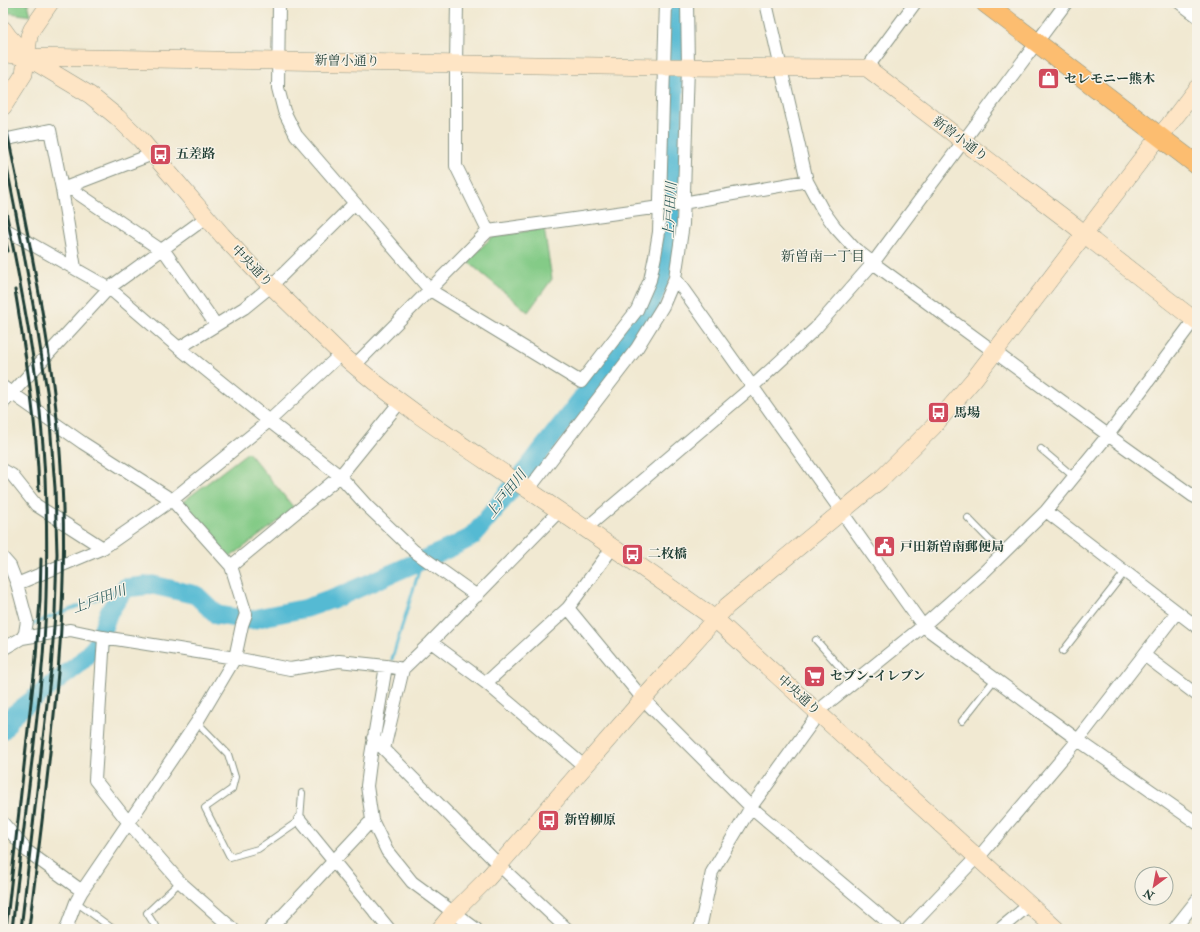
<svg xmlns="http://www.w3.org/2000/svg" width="1200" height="932" viewBox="0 0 1200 932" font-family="'IM FELL Double Pica','Noto Serif JP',serif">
<rect width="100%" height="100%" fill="#f7f3e8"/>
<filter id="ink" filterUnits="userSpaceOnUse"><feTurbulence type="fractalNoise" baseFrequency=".025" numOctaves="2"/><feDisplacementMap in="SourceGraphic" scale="8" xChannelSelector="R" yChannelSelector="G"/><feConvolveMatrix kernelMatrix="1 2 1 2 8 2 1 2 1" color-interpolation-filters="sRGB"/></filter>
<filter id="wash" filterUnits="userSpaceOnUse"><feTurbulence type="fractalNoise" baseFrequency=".012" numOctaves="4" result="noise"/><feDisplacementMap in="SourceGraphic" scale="16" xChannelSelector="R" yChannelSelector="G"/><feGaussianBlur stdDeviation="0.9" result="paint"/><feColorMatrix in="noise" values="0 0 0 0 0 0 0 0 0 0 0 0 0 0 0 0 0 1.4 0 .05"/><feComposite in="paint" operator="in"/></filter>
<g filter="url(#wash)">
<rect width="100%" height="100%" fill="#f1e9d2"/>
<!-- green -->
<path fill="#84cb87" stroke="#52845e" d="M3,3h25l3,13 -27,-4z
M544,228l8,51 -24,33 -61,-51 25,-24z
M248,452l47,57 -66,49 -49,-54z"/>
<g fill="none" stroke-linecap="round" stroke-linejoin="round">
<!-- stream -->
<path stroke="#55bad3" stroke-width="3" d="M30,625l95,-37
M392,659l30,-98"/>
<!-- river -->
<path stroke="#55bad3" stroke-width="19" d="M3,730l10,-15 66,-51 17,-18 13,-34 16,-24 28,-3 43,10 21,20 34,5 16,-4 40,-8 31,-11 114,-50 20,-10 25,-30 37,-47 111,-143 15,-36 6,-19 4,-26 7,-233"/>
</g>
</g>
<g filter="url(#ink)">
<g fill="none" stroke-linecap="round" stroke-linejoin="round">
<defs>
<path id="lane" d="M1041,449l33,28
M968,518l35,36
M816,640l37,42
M1063,651l62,-79
M962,721l33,-42
M197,722l31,32 7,23 -3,12 -27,19 25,49 28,-8 42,-29 2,-27
M76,902l37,27
M157,929l-10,-16 33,-31"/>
<path id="street" d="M279,3l-1,85 6,23 12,24 134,155 151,92 56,-72 13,-30 5,-24 4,-24 7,-229
M457,3l-1,60v103l32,65
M766,3l41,178 15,28 13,18 19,21 19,15 235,172 85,61 4,2
M1180,3l17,13
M867,68l48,-65
M3,140l47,-10 12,59 13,79
M62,189l11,1 88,60
M62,189l91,-35
M3,228l106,60 70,60 90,73 71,55 27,30 47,45 63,45
M163,249l53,76
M675,278l248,348 155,114 119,83
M179,348l65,-40 27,-22 84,-83
M354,366l134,-135 172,-24 147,-26
M3,387l80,56 89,57 59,66 15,48 -4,11 -7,33 -38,64 -115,169 -6,11 -10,27
M3,403l106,-115 98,-71
M3,470l9,5 24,30 67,43
M528,490l109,-142 26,-42 12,-28 8,-54 5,-157 -1,-64
M1046,511l151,116
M585,529l167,-142 63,-58 58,-66 193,-260
M3,558l7,8 7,18 10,37 -2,12 -3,5
M231,566l109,-90 60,-74
M17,584l86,-36 69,-48 97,-79 72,-67
M568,608l75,91 108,108 145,122
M104,637l-9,143 34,43 51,59 53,47
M431,642l55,41 98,83
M3,649l19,-11 48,-8 33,7 132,21 55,11 49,-8 47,5 17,3 28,-27 128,-131
M1144,655l53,40
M386,666l-15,89 -4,31 5,34 15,31 25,31 64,47
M486,683l82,-75 45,-61
M373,738l126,127 68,64
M384,749l19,-80
M300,820l89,109
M3,823l24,28 55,40
M270,929l102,-109
M700,929l12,-57 39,-65 73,-101 99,-80 62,-55 61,-60 62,-76 89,-119
M908,929l64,-67 6,-4 100,-118 99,-128
M1000,929l29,-24
M1174,929l23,-29"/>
<path id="secondary" d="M3,29l5,7 19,21
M3,53l24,4 63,38 27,22 23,22 13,15 69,81 33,35 86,84c52,46 109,83 167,122 69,47 139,94 207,143l341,310
M27,57l638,10 202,1 208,158 19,16 103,80
M3,107l21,-33 5,-38 3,-7 18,-26
M440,929l13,-16 34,-34 156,-180 84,-93 153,-126 53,-53 41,-48 176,-231 19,-23 28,-37"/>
<path id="primary" d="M985,3l212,162"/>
</defs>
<!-- lane casing -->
<use href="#lane" stroke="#889383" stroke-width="8"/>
<!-- street casing -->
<use href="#street" stroke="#889383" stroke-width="14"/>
<!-- secondary casing -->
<use href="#secondary" stroke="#889383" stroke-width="18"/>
<!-- primary casing -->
<use href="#primary" stroke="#889383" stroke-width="20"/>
<!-- lane -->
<use href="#lane" stroke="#fff" stroke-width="6"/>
<!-- street -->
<use href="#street" stroke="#fff" stroke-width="12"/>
<!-- secondary -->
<use href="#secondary" stroke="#fee5c5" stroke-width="17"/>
<!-- primary -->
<use href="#primary" stroke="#fcbd6f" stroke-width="19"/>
<!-- rail -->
<path stroke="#1f3d34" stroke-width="3" d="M3,112c25,123 53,246 59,372 8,149 -16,297 -33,445
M3,148l20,101 13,72 12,76 7,91 2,66 -2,59 -4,56 -30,260
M3,197c12,60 25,121 33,182 10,72 12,146 10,218 -1,52 -7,104 -13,155 -7,59 -14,118 -21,177
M3,229l5,22
M15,290c11,67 22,134 24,201
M6,929l30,-272 4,-57 1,-41"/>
</g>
</g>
<!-- icons -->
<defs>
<symbol id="shop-square" viewBox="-11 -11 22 22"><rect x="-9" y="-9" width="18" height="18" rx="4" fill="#d1495b" stroke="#f7f3e8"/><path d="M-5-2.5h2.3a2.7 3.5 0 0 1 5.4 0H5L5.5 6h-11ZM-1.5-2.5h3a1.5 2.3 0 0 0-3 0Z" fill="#fff"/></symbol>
<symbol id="bus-square" viewBox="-11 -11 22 22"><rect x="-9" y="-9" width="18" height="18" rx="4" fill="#d1495b" stroke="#f7f3e8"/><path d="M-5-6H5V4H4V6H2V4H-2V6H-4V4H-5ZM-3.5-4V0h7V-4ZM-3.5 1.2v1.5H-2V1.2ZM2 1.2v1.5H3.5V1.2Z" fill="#fff"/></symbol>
<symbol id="civic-square" viewBox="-11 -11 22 22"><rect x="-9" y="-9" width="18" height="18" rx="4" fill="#d1495b" stroke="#f7f3e8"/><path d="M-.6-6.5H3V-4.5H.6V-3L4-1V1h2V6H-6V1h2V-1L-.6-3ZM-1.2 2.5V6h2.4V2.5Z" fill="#fff"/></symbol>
<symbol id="supermarket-square" viewBox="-11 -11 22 22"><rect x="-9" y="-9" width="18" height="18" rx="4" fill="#d1495b" stroke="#f7f3e8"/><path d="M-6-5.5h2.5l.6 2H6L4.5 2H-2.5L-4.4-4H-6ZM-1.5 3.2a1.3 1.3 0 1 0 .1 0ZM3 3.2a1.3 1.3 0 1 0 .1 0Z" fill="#fff"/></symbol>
</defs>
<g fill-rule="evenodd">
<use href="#shop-square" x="1036" y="66" width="25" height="25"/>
<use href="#bus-square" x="148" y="142" width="25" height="25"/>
<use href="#bus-square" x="926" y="400" width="25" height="25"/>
<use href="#civic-square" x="872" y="534" width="25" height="25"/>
<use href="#bus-square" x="620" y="542" width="25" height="25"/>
<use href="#supermarket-square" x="802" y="664" width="25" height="25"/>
<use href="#bus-square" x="536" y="808" width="25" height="25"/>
</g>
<g text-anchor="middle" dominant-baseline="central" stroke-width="3" stroke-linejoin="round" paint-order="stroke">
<!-- street labels -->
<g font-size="13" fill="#1f3d34" stroke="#f7f3e8">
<text transform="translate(347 61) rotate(1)">新曽小通り</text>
<text transform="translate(960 139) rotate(37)">新曽小通り</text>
<text transform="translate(252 266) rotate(46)">中央通り</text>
<text transform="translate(799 695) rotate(42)">中央通り</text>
</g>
<!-- poi labels -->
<g font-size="13" font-weight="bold" fill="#1f3d34" stroke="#f7f3e8" text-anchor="start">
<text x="1064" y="79">セレモニー熊木</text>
<text x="176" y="154">五差路</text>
<text x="954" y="413">馬場</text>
<text x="900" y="547">戸田新曽南郵便局</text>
<text x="648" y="554">二枚橋</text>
<text x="830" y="676">セブン-イレブン</text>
<text x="564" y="820">新曽柳原</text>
</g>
<!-- water labels -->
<g font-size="14" font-style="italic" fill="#2c5c5c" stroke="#f7f3e8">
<text transform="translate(670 210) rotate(-87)">上戸田川</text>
<text transform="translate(506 494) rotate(-52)">上戸田川</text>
<text transform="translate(99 599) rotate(-20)">上戸田川</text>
</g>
<!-- neighbourhood labels -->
<g font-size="14" fill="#1f3d34" stroke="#f7f3e8">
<text x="823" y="256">新曽南一丁目</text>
</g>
</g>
<!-- margin -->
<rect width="1200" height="932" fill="none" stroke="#f7f3e8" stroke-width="16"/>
<!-- north arrow -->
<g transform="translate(1154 886) rotate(212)"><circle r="19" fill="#f7f3e8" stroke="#a1aaa0"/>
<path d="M0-3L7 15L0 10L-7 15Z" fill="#d1495b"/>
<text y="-6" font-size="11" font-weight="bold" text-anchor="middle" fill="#1f3d34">N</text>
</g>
</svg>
